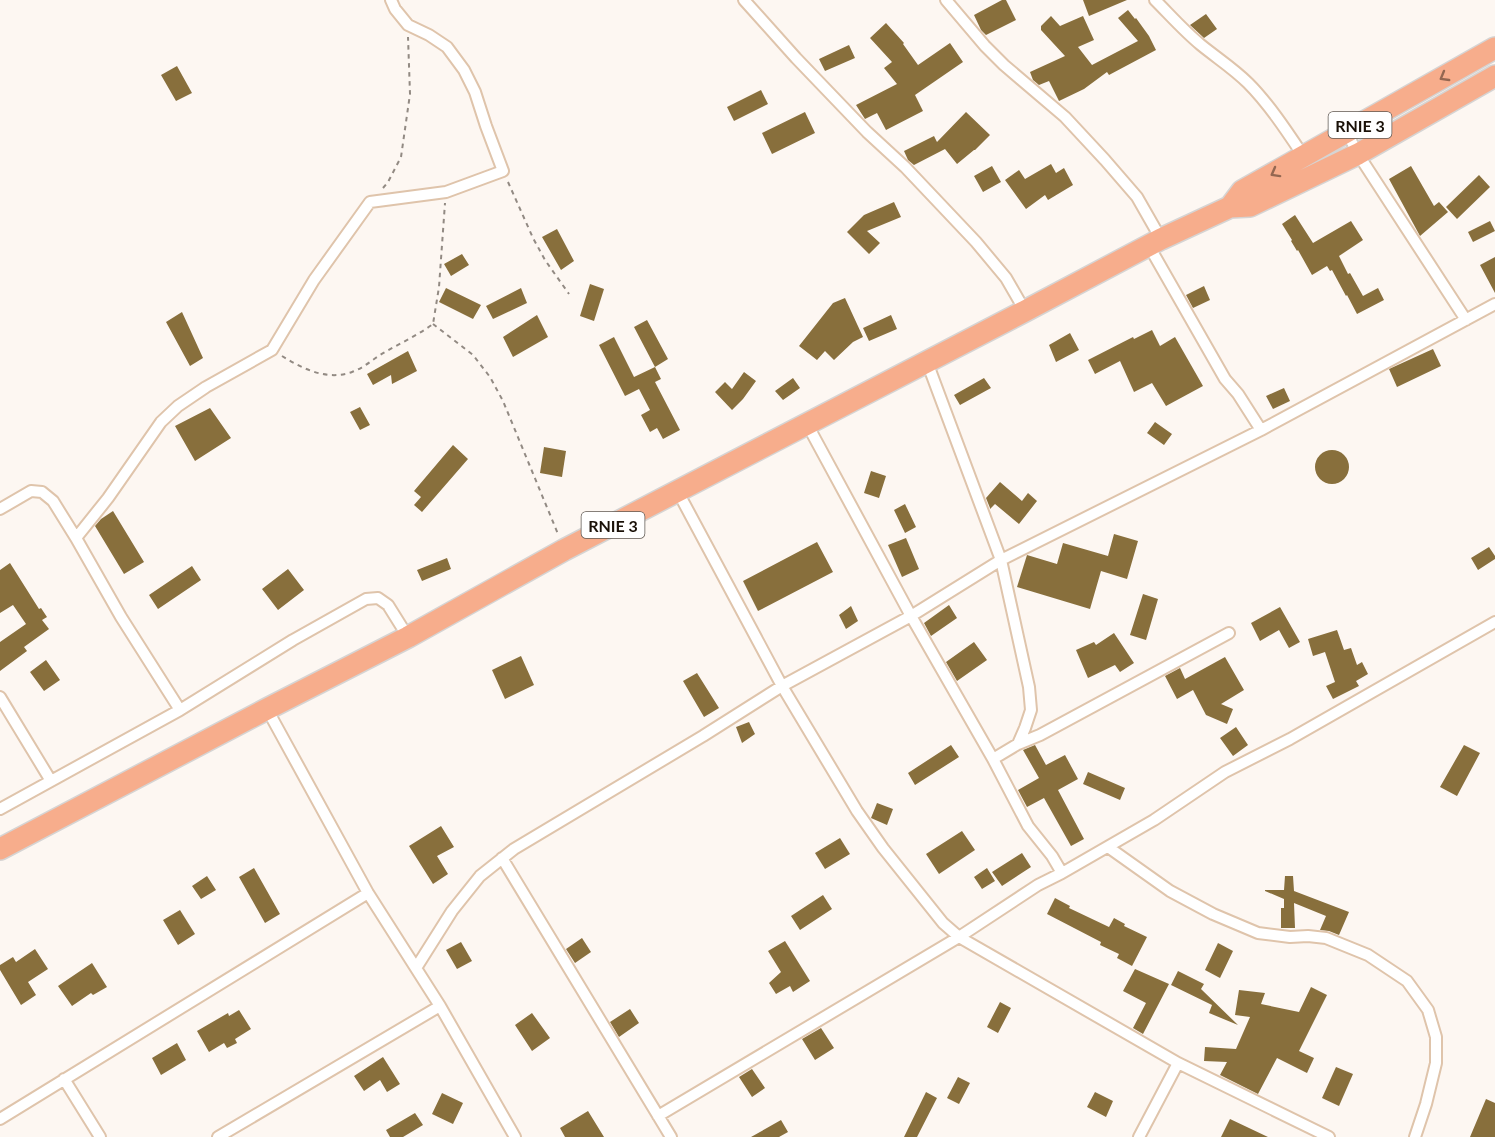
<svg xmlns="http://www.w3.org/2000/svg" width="1495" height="1137" viewBox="0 0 1495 1137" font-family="Lato,sans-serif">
<rect width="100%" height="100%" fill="#fdf7f2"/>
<!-- building -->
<path fill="#886f3c" d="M1002,0h4l10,20 -30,15 -5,-5 -7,-15z
M1083,0h44l-38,16z
M1128,10l7,9 1,-1 13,18 7,14 -47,25 -2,-3 -23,17 -25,12 -10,-20 -10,4 -6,-5 -3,-8 35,-16 -24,-26v-4l10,-10 9,10 23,-10 11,24 -16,7 14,18 46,-24 -20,-23z
M1206,14l11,15 -13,9 -14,-13z
M886,23l18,20 -1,1 15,21 32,-22 13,19 -48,33 8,16 -37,19 -9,-17 -12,6 -9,-14 41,-21 -13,-16 8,-6 -22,-24z
M849,45l6,13 -30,13 -6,-12z
M177,66l15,27 -16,8 -15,-26z
M761,90l7,14 -34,17 -7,-14z
M805,112l10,21 -43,21 -10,-21z
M966,112l24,23 -15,15h-1l-17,14 -12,-15 -31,16 -6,-5 -4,-9 30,-15 3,6z
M1051,164l5,9 8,-5 9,17 -25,15 -3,-5 -19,14 -21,-29 14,-10 6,9z
M992,166l9,16 -18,10 -9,-16z
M1411,166l23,40 5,-4 9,10 -28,24 -31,-57z
M1479,175l11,12 -33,32 -11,-12z
M894,202l7,15 -34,14 13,12 -11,11 -22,-22 17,-17z
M1295,215l18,28 38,-22 12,19 -24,16 9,18 2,-1 13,23 15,-8 6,12 -27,14 -10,-19 -1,1 -14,-26 -2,1 -3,-5 -15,9 -14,-25 -1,1 -6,-10 1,-1 -10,-16z
M1490,221l5,10 -22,11 -5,-10z
M557,229l17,32 -13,9 -19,-33z
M462,254l7,11 -18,11 -7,-12z
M1495,257v36l-15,-28z
M590,284l14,5 -10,32 -14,-5z
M1204,286l6,14 -17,8 -7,-13z
M446,288l35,17 -8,14 -34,-17z
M521,288l6,15 -34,16 -7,-13z
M845,298l18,39 -10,5 -19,18 -9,-9 -8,9 -18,-14 34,-43z
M182,312l21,46 -13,8 -24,-44z
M537,315l11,22 -35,20 -10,-20z
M891,315l6,14 -28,12 -6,-13z
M647,320l21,39 -13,8 -21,-40z
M1152,330l8,16 15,-9 28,49 -37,20 -14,-23 -18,9 -14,-31 -25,13 -7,-14 45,-23 1,2z
M1070,333l9,17 -23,12 -7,-17z
M614,337l20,40 21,-10 6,12 -6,3 25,48 -17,9 -6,-11 -7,4 -9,-17 9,-5 -11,-21 -14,7 -26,-51z
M1433,349l8,17 -44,21 -8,-18z
M408,351l9,20 -25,13 -1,-9 -18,10 -6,-11z
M744,372l12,9 -13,18 -11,11 -17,-18 10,-10 7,7z
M793,378l7,10 -17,12 -8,-9z
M984,378l7,10 -31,17 -6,-10z
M1284,388l6,13 -17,8 -7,-13z
M360,407l10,18 -10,5 -10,-18z
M210,408l21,30 -36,23 -20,-35z
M1155,422l17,12 -8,11 -17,-12z
M453,445l15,14 -46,53 -8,-7 7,-8 -7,-6z
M544,447l22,4 -4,26 -22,-4z
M1315 467a17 17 0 1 1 34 0a17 17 0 1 1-34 0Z
M871,471l15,5 -7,22 -15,-5z
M1000,482l22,19 6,-8 9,8 -18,23 -24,-20 -5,5v-1l-4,-10z
M905,504l11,23 -11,6 -11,-23z
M113,511l31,51 -20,12 -29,-48 6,-7z
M1114,534l24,7 -11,38 -26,-8 -11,38 -73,-22 10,-32 30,9 6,-21 45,13z
M906,538l13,31 -17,8 -14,-32z
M817,542l16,30 -75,39 -15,-30z
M1489,547l6,9v3l-17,11 -7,-12z
M447,558l4,11 -29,12 -5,-11z
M10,563l29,46 2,-1 6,9 -5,3 7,9 -25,18 3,4 -27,20v-29l26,-18 -13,-19 -13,8v-43z
M192,566l9,14 -43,29 -9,-14z
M288,569l16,21 -26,20 -16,-21z
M1143,594l15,5 -12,41 -16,-5z
M949,605l8,13 -26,18 -7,-13z
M851,606l7,15 -12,8 -7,-14z
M1280,607l20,35 -11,6 -10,-18 -19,11 -9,-18z
M1337,630l7,20 7,-2 6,17 5,-3 6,12 -12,7 3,5 -26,13 -7,-13 9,-4 -10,-30 -12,4 -5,-17z
M1114,633l20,30 -14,9 -5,-7 -27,13 -12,-28 18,-8 2,3z
M974,642l13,18 -30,21 -11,-19z
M521,656l13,29 -29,14 -13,-29z
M1225,657l19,33 -23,14 12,5 -6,15 -21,-9 -13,-25 -16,9 -12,-23 15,-8 5,11z
M46,660l14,20 -16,11 -14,-19z
M697,673l22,35 -15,9 -21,-36z
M749,722l6,12 -13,9 -6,-16z
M1236,727l12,18 -15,11 -13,-18z
M951,745l8,12 -44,28 -7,-12z
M1035,745l11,20 19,-10 13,24 -20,11 26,49 -13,7 -27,-48 -17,9 -9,-17 21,-12 -16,-28z
M1464,745l16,8 -23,43 -17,-9z
M1088,772l37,16 -5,12 -37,-16z
M877,803l16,6 -6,16 -16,-7z
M441,826l13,21 -17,9 11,18 -15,10 -24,-38z
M962,831l13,19 -36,24 -13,-20z
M840,838l10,16 -25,15 -10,-16z
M1022,853l9,14 -29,19 -10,-14z
M254,868l26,46 -15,9 -26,-46z
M987,868l8,13 -13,8 -8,-12z
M207,876l9,14 -15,9 -9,-13z
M1285,876h8l1,15 55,21 -10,23 -10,-4 -9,-1 6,-14 -32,-13 1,25h-14v-20h3v-9l-19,-8v-1h19z
M823,895l9,14 -32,21 -9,-14z
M1055,898l15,8 -1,2 40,19 5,-9 11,6 -1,2 23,11 -15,29 -15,-8 2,-4 -19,-9 1,-3 -54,-28z
M180,910l15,24 -17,11 -15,-25z
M582,938l9,14 -16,11 -9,-14z
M785,941l25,40 -17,11 -3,-6 -14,8 -7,-11 12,-11 -13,-21z
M461,942l11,19 -15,8 -11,-19z
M1218,943l15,8 -13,27 -15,-8z
M35,949l13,20 -20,13 8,13 -15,10 -21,-35v-5l13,-8 3,5z
M92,963l15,24 -14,8 -2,-2 -19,13 -14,-20z
M1135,969l34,15 -26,50 -10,-6 13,-25 -23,-12z
M1178,971l26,13 -3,5 37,36 -29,-12 3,-8 -41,-20z
M1311,987l16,8 -28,56 15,7 -7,15 -30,-15 -19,36 -38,-19 7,-13 -23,-1 1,-14 31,2 14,-32 -15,-2 4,-25 26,3 -4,11 38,8z
M1000,1002l11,6 -13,25 -11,-6z
M630,1009l9,14 -20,14 -9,-15z
M239,1010l12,19 -16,10 2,4 -10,5 -3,-5 -15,9 -12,-21 31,-18 1,3z
M532,1013l18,25 -18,13 -17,-26z
M821,1028l13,20 -19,12 -13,-21z
M177,1043l9,17 -25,15 -9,-17z
M383,1057l17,27 -13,8 -7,-12 -16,11 -10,-15z
M1336,1067l17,7 -14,32 -17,-8z
M752,1069l13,19 -13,9 -13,-20z
M958,1077l12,6 -11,21 -12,-6z
M926,1092l11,6 -20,39h-13z
M1095,1092l18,9 -7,16 -19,-10z
M442,1093l21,10 -10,21 -21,-10z
M1486,1099l9,4v34h-25z
M588,1111l16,26h-39l-5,-9z
M415,1113l8,12 -20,12h-13l-4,-7z
M1230,1119l38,18h-47z
M781,1120l7,12 -9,5h-28z"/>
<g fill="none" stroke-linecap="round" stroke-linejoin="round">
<defs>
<path id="street" d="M744,0l52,58 71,74 38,35 71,75 30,36 19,33
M946,0l39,46 19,19 61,52 40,43 32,37 24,42
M1155,0c15,15 29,31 46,45 16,13 33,24 47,38 21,21 40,50 56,74
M1347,133l11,21 108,166
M1149,246l76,133 13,15 23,36
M927,362l74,198 28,127 2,23 -6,18 -7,16
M807,424l104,192 82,143
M678,492l104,194 75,125 26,37 60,75 16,14 219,126 151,74
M0,509l31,-18 11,1 11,9 23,37 45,79 59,93
M76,538l32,-40 53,-76 17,-16 28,-19 66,-37 42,-70 56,-78 76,-10 57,-21 -17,-45 -11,-34 -11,-22 -17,-23 -18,-12 -21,-10 -13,-16 -4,-9
M0,697l51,84
M267,709l101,184 72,113 75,131
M0,809l180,-99 113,-70 73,-41 12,-1 10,7 20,32
M1108,847l62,44 43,23 45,19 32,4 18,-1 18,2 42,17 39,26 21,29 8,27v26l-10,41 -11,33
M502,858l169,279
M1062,873l-10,-17 -24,-30 -35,-67 25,-15 22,-9 189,-102
M416,968l36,-57 28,-35 34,-27 189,-113 79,-50 129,-70 90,-56 260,-130 234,-126
M64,1079l36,58
M658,1116l301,-179 79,-52 24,-12 92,-53 71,-48 65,-33 205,-117
M0,1119l368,-226
M218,1137l222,-131
M1139,1137l39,-74"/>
<path id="highway" d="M1230,207l12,-16 253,-143
M0,849l267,-140 141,-72 156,-87 461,-239 136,-72 69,-32 20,-1 108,-52 137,-78"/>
</defs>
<!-- street casing -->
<use href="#street" stroke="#dfc4ab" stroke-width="14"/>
<!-- highway casing -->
<use href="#highway" stroke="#d6d4d3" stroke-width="24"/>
<!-- path -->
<path stroke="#928a83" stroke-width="2" stroke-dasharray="4.5 4.5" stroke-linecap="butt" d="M508,182l25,56 12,22 24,34
M383,188l5,-6 13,-25 9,-63 -2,-57
M433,324l40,31 17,22 13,24 55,133
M282,356c21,13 45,25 70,16 12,-4 22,-14 33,-20 16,-9 33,-17 48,-28l6,-37 6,-84"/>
<!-- street -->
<use href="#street" stroke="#fff" stroke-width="10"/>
<!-- highway -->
<use href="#highway" stroke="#f7ad8c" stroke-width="21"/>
</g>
<!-- one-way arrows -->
<defs><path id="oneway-chevron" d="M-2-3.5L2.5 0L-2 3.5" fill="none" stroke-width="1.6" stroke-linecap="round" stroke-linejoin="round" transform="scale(1.5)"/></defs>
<g stroke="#946751">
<use href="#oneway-chevron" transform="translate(1444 77) rotate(150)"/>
<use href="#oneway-chevron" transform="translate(1275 173) rotate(151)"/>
</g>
<g text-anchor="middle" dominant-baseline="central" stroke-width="4.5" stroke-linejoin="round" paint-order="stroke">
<!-- shield labels -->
<g fill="#fff" stroke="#5f5852" stroke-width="1.5">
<rect x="1328.5" y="112" width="63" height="26" rx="4.5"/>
<rect x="581.5" y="512" width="63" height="26" rx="4.5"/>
</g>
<g font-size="16" font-weight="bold" fill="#1a1108">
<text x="1360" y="125">RNIE 3</text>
<text x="613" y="525">RNIE 3</text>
</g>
</g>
</svg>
